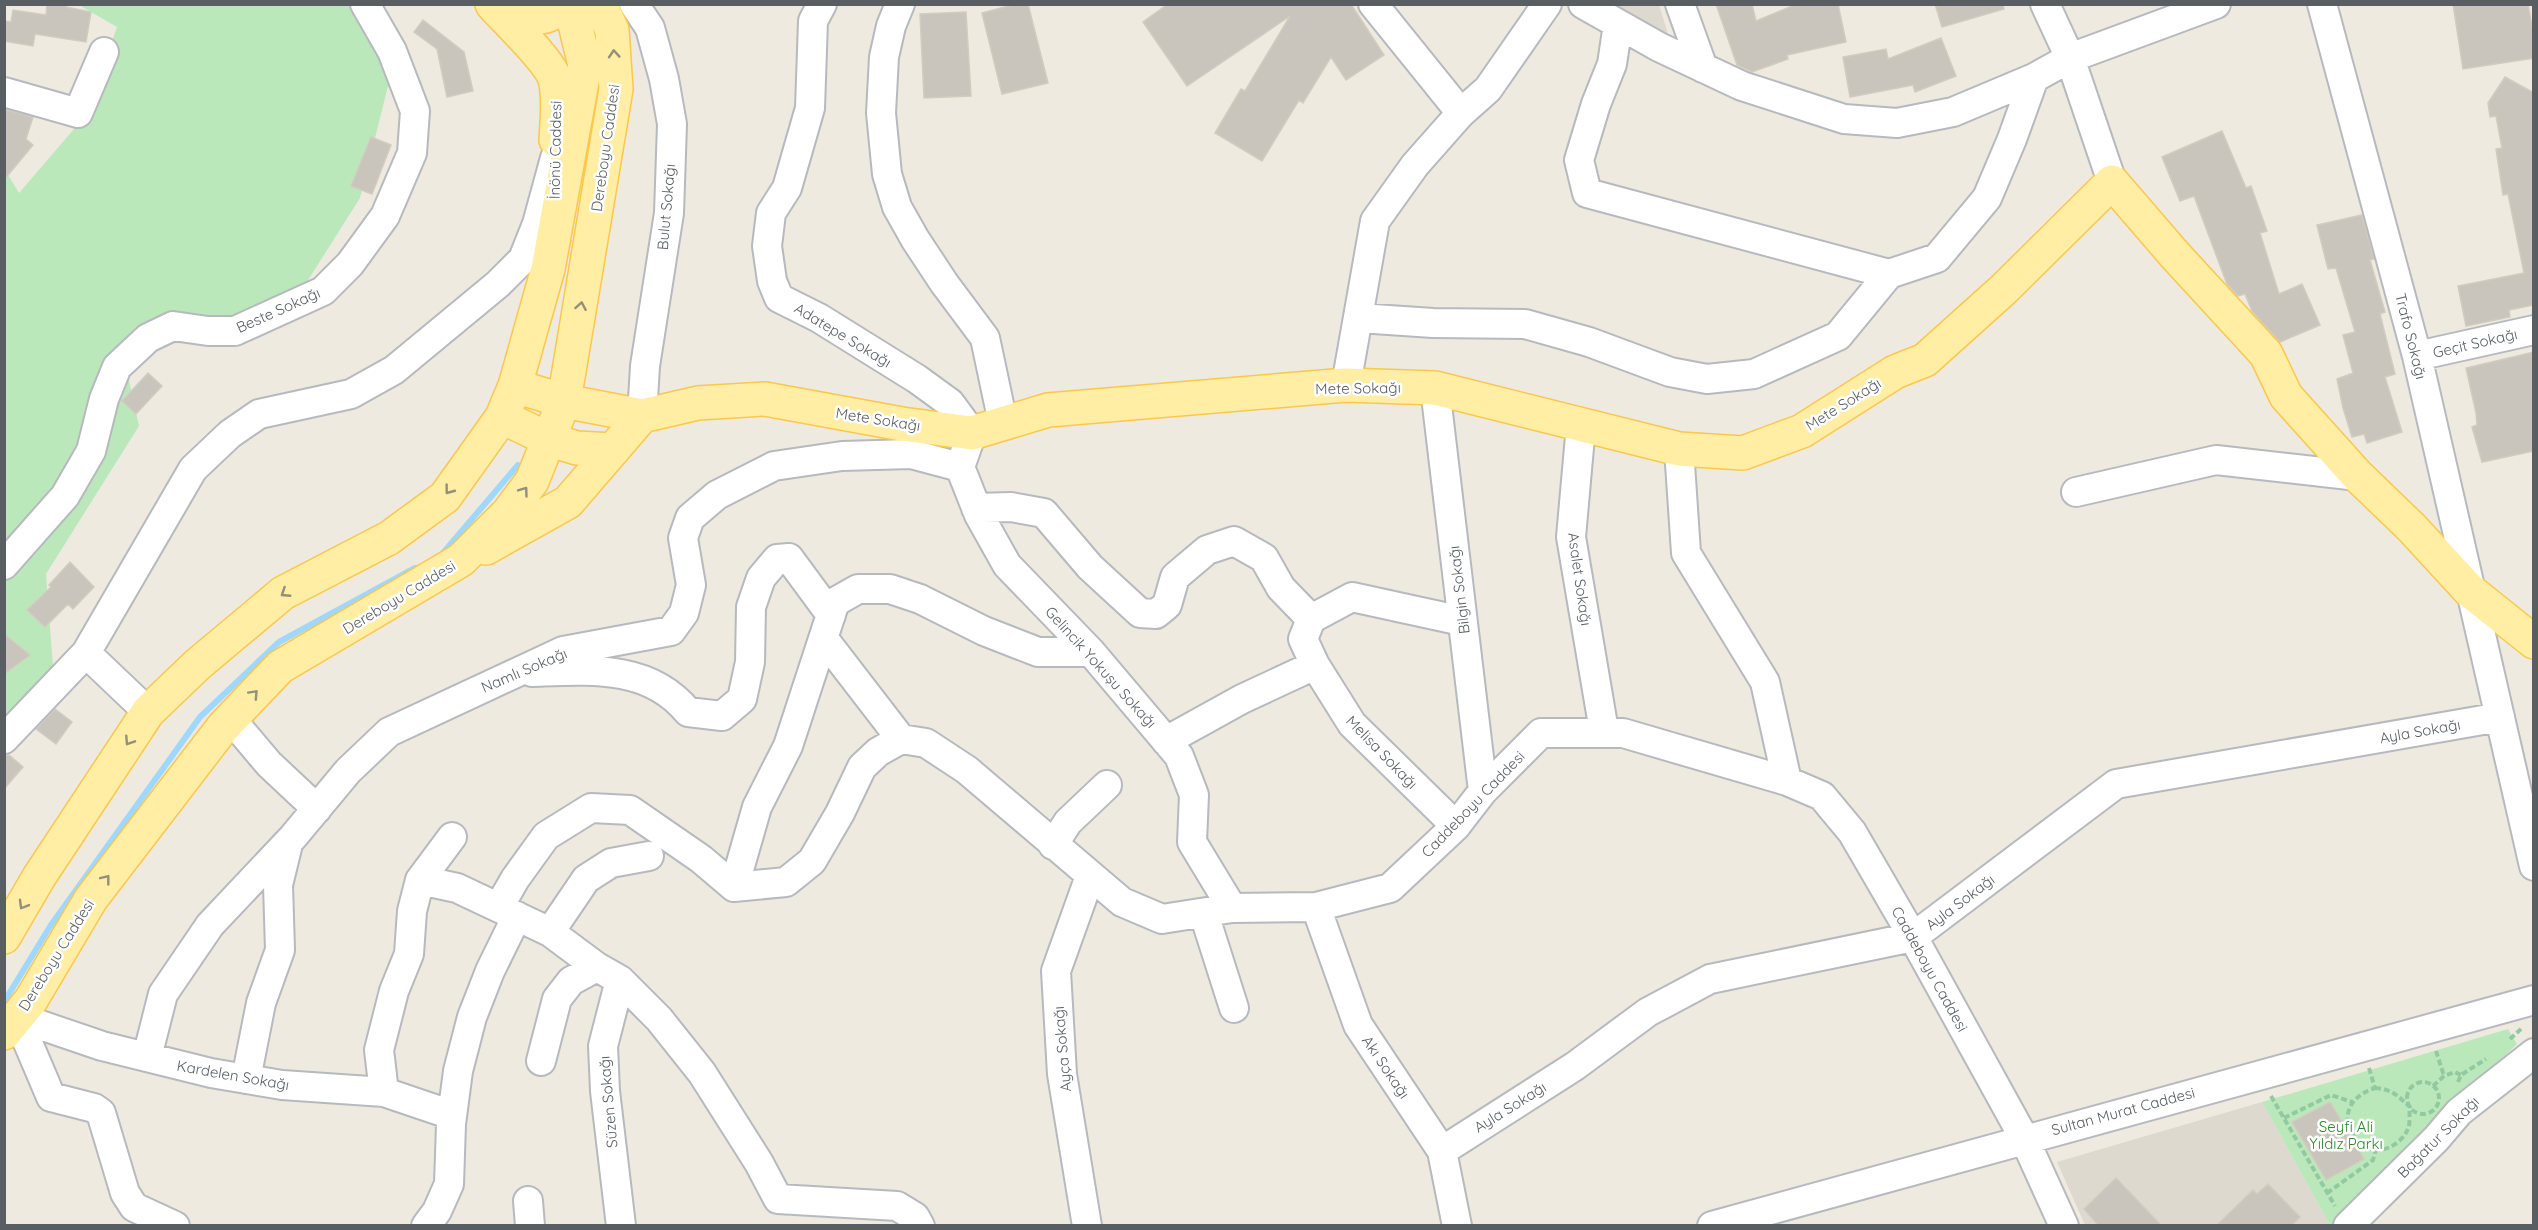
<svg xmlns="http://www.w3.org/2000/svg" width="2538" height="1230" viewBox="0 0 2538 1230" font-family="Quicksand,sans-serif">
<rect width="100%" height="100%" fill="#eeeae0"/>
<!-- education -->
<path fill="#ddd9cf" d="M1614,5h45l10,32z
M2262,1102l68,123h-245l-28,-63z"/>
<!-- green -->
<path fill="#bbe8ba" d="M79,5h303l10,65 -32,128 -62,98 -120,40 -51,35 12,55 -93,148 8,106 -50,54v-566l15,25 67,-78 31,-88z
M2508,1029l9,15 -184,181h-3l-68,-123z"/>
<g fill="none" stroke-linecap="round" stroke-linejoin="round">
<!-- stream -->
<path stroke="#9fd7ff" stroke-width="6" d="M443,553l75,-88
M4,1002l47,-77 149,-208 79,-75 136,-74"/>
</g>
<!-- building -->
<path fill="#c9c5bd" stroke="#d3ccbe" stroke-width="1.5" d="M47,4h20l-1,3 25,5 -5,30 -51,-8 -2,12 -29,-5v-20l7,1 2,-12 33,5z
M1016,4h12l20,79 -46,11 -20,-81z
M1168,4h183l33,51 -38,25 -15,-23 -28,46 -4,-3 -37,61 -47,-28 26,-44 4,2 45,-75 -103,70 -44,-64z
M1716,4h36l4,17 41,-17h41l8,38 -59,13 1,4 -36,13 -15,-7z
M1935,4h68l1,5 -62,18z
M2453,4h75l6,33v21l-71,11z
M966,12l5,84 -47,2 -4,-84z
M423,20l41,32 9,39 -26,6 -10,-48 -23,-17z
M1941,38l15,38 -41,16 -2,-7 -63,12 -7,-40 43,-8 2,10z
M2505,77l29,16v212l-25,5 1,7 -44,9 -8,-40 66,-13 -16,-79 -5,1 -7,-46 6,-1 -6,-32 -6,1 -2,-14z
M4,109l29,8 -7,22 7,6 -29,35z
M2222,131l24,57 5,-2 16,45 -7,2 19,61 23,-10 18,41 -40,17 -28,-31 -7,-17 -7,2 -11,-12 -33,-88 -14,5 -18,-44z
M371,137l20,8 -19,49 -21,-8z
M2362,215l12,44 -4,1 15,52 -5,2 15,60 -10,3 17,55 -35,11 -3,-9 -12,3 -9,-29 -6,-29 16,-6 -10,-38 12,-3 -19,-64 -8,1 -11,-44z
M2534,352v99l-52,11 -10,-35 5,-2 -1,-12 -10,-45z
M148,373l14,13 -26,28 -14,-13z
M70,562l24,25 -21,22 -5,-5 -23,23 -18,-17 24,-23 -2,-2z
M4,634l26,21 -26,19z
M55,709l17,13 -16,22 -20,-15z
M4,755h5l14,12 -19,22z
M2330,1102l34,57 -38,21 -34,-58z
M2116,1178l46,48h-63l-15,-17z
M2268,1184l32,33 -9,9h-75l37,-36 4,4z"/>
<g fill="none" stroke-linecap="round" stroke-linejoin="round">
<defs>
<path id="minor" d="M634,4l16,24 14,51 8,45 -3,89 -24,153 -3,50
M822,4l-9,17 -3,87 -23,80 -16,25 -4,33 5,35 7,17 40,20 98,61 33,24 22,30 -12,34 19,48 28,50 84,87 88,104 15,39 -2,47 40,66
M900,4l-9,22 -7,31 -3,56 6,61 10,33 18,32 29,44 41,55 18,85
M1373,4l88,109
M1583,4l76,43 83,39 102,33 53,4 56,-11 81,-34 36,-20 146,-54
M1680,4l23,64
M2045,4l25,54 42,124
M2322,4l95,352 117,510
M1618,24l-6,40 -16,40 -17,56 8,33 302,81
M4,92l74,21 26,-61
M1359,318l74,5 92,1 64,18 81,30 37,7 47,-5 84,-38 51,-62 48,-16 50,-60 25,-59 22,-61
M2417,356l117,-26
M1346,385l29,-164 40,-56 46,-52 27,-24 59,-85
M1435,388l48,403
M1581,425l-10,112 33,194
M1679,449l7,104 79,129 22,99
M2076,492l140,-32 142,16
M976,508l35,-1 33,6 46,54 50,46 16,1 11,-9 8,-28 32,-27 27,-9 30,17 17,30 30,31
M4,565l61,-69 26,-45 13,-52 13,-32 31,-29 25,-12 35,5h27l88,-40 27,-27 35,-48 27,-63 3,-42 -23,-60 -27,-47
M824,639l77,100
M86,653l62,59
M532,672c57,-2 117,-8 156,40l34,4 20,-17 8,-37 1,-55 10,-29 16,-19 12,-1 42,57
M231,719l38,45 48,45
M4,739l82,-86 107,-184 37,-35 29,-20 92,-20 43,-24 104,-86 25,-25 14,-35 18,-66
M1166,741l76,-42 73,-34
M1456,826l-104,-102 -37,-59 -12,-26 8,-20 41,-22 110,24
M1053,845l15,-23 39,-37
M420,880l37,8 93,44 47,35 23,13 39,39 43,54 57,90 19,36 119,7 18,11 5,9
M734,887l23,-80 31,-61 47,-144 23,-13h32l30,10 64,32 54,21h53
M499,907l16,-28 31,-43 45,-28 39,2 71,49 33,28 52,-5 26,-21 28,-48 22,-46 16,-15 23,-13 25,4 41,27 155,132 40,17 70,-11 84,-1 74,-19 66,-62 27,-35 58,-58h82l164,48 35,15 30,36 61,105 111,201 40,88
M1316,907l42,118 84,126 15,75
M1204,914l30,94
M550,932l36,-53 25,-16 38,-7
M620,980l-17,66 2,45 16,135
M17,1017l85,29 109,27 71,12 102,7 68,23
M17,1017l34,80 43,11 7,5 24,80 9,14 41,19
M147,1057l16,-63 47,-69 83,-88 55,-66 41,-39 174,-81 108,-20 13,-18 7,-28 -8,-47 7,-20 27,-23 57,-29 68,-10 69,-2 49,13
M541,1061l16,-62 14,-18 26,-14
M246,1079l15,-76 19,-53 -2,-65 10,-41
M384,1092l-5,-42 15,-59 15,-37 3,-43 8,-31 32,-43
M1442,1151l133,-85 73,-54 62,-33 203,-42 203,-153 384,-67
M528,1201l2,25
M426,1226l11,-15 12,-27 2,-60 7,-53 14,-54 18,-46 27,-55
M1087,1226l-25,-152 -6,-103 34,-95
M1712,1226l822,-226
M2348,1226l88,-87 23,-27 75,-59"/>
<path id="major" d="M492,4c15,17 57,56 63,75 5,19 2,42 1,61
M520,15c16,4 25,4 39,-6l1,-5
M515,386l49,15 78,15 56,-13 67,-4 137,25 70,9 76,-23 298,-25 89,3 244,61 64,4 59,-22 93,-59 30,-12 79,-71 108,-107 62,72 92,100 20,42 72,80 54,52 57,62 65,52
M502,417l48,23 27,8 36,2
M486,548l82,-46 74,-86
M4,937l35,-60 109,-165 49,-47 86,-72 106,-55 56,-41 57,-80 13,-31 33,-117 37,-204 -15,-61
M4,1033l27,-33 60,-101 132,-172 57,-60 181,-107 47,-47 24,-32 32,-80 52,-312 -4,-59 -12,-26"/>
</defs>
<!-- minor casing -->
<use href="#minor" stroke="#b6b9be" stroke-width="32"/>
<!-- major casing -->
<use href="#major" stroke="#fcc74b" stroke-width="36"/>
<!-- path -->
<path stroke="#93c9a1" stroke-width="4" stroke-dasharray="6 3" stroke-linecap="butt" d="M2510,1039l12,-11
M2436,1051l8,25
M2369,1068l6,20
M2407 1098a16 16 0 1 1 32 0a16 16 0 1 1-32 0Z
M2458,1082l3,-7 25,-16
M2433,1086l11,-10 11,-4 6,3
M2375,1088c17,1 23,8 35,19 -1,6 0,13 -1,19 -2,6 -5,11 -10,15 -35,32 -82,-34 -24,-53z
M2271,1096l64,110
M2284,1118l47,-23 21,7
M2327,1193l46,-33 3,-11"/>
<!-- minor -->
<use href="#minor" stroke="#fff" stroke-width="28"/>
<!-- major -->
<use href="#major" stroke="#ffeea4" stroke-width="33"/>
</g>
<!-- one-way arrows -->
<defs><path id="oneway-chevron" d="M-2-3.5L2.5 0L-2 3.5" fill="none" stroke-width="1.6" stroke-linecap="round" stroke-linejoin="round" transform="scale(1.5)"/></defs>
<g stroke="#93907a">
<use href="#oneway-chevron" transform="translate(614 54) rotate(-94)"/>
<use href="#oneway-chevron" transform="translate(581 306) rotate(-80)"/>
<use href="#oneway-chevron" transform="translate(449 490) rotate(127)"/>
<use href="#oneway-chevron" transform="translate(524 491) rotate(-54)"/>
<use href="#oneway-chevron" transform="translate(285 593) rotate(147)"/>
<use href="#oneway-chevron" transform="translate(254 694) rotate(-47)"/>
<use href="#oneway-chevron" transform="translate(129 741) rotate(123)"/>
<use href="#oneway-chevron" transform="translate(106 879) rotate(-52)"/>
<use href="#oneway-chevron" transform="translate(23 905) rotate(120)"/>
</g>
<g text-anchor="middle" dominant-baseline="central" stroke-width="5" stroke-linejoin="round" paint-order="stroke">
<!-- street labels -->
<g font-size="15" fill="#595e63" stroke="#fff">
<text transform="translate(605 148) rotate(-82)">Dereboyu Caddesi</text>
<text transform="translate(555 150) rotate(-89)">İnönü Caddesi</text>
<text transform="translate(666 207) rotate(-85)">Bulut Sokağı</text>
<text transform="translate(278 310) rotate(-24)">Beste Sokağı</text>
<text transform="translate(843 335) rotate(31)">Adatepe Sokağı</text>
<text transform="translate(2411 336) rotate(76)">Trafo Sokağı</text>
<text transform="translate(2475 343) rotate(-13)">Geçit Sokağı</text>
<text transform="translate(1358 388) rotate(-1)">Mete Sokağı</text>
<text transform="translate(1843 404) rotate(-32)">Mete Sokağı</text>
<text transform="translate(878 419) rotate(9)">Mete Sokağı</text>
<text transform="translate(1580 579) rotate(82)">Asalet Sokağı</text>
<text transform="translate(1459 590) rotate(-97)">Bilgin Sokağı</text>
<text transform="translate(399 597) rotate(-31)">Dereboyu Caddesi</text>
<text transform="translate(1101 667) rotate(48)">Gelincik Yokuşu Sokağı</text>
<text transform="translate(524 670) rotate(-23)">Namlı Sokağı</text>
<text transform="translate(2420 731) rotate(-10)">Ayla Sokağı</text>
<text transform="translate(1382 752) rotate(46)">Melisa Sokağı</text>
<text transform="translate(1473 804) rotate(-46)">Caddeboyu Caddesi</text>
<text transform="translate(1960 902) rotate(-37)">Ayla Sokağı</text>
<text transform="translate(56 955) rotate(-58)">Dereboyu Caddesi</text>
<text transform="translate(1930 969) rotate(61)">Caddeboyu Caddesi</text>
<text transform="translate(1062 1049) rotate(-95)">Ayça Sokağı</text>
<text transform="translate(1386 1067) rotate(56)">Akı Sokağı</text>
<text transform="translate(233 1075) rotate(10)">Kardelen Sokağı</text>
<text transform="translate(608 1102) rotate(-95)">Süzen Sokağı</text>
<text transform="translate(1510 1107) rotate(-32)">Ayla Sokağı</text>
<text transform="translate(2123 1111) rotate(-15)">Sultan Murat Caddesi</text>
<text transform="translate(2438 1137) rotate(-45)">Bağatur Sokağı</text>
</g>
<!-- park labels -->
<g font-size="15" fill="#2e8630" stroke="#fff">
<text x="2346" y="1126">Seyfi Ali<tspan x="2346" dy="17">Yıldız Parkı</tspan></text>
</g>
</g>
<!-- border -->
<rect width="2538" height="1230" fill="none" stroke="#595e63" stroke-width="12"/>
</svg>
